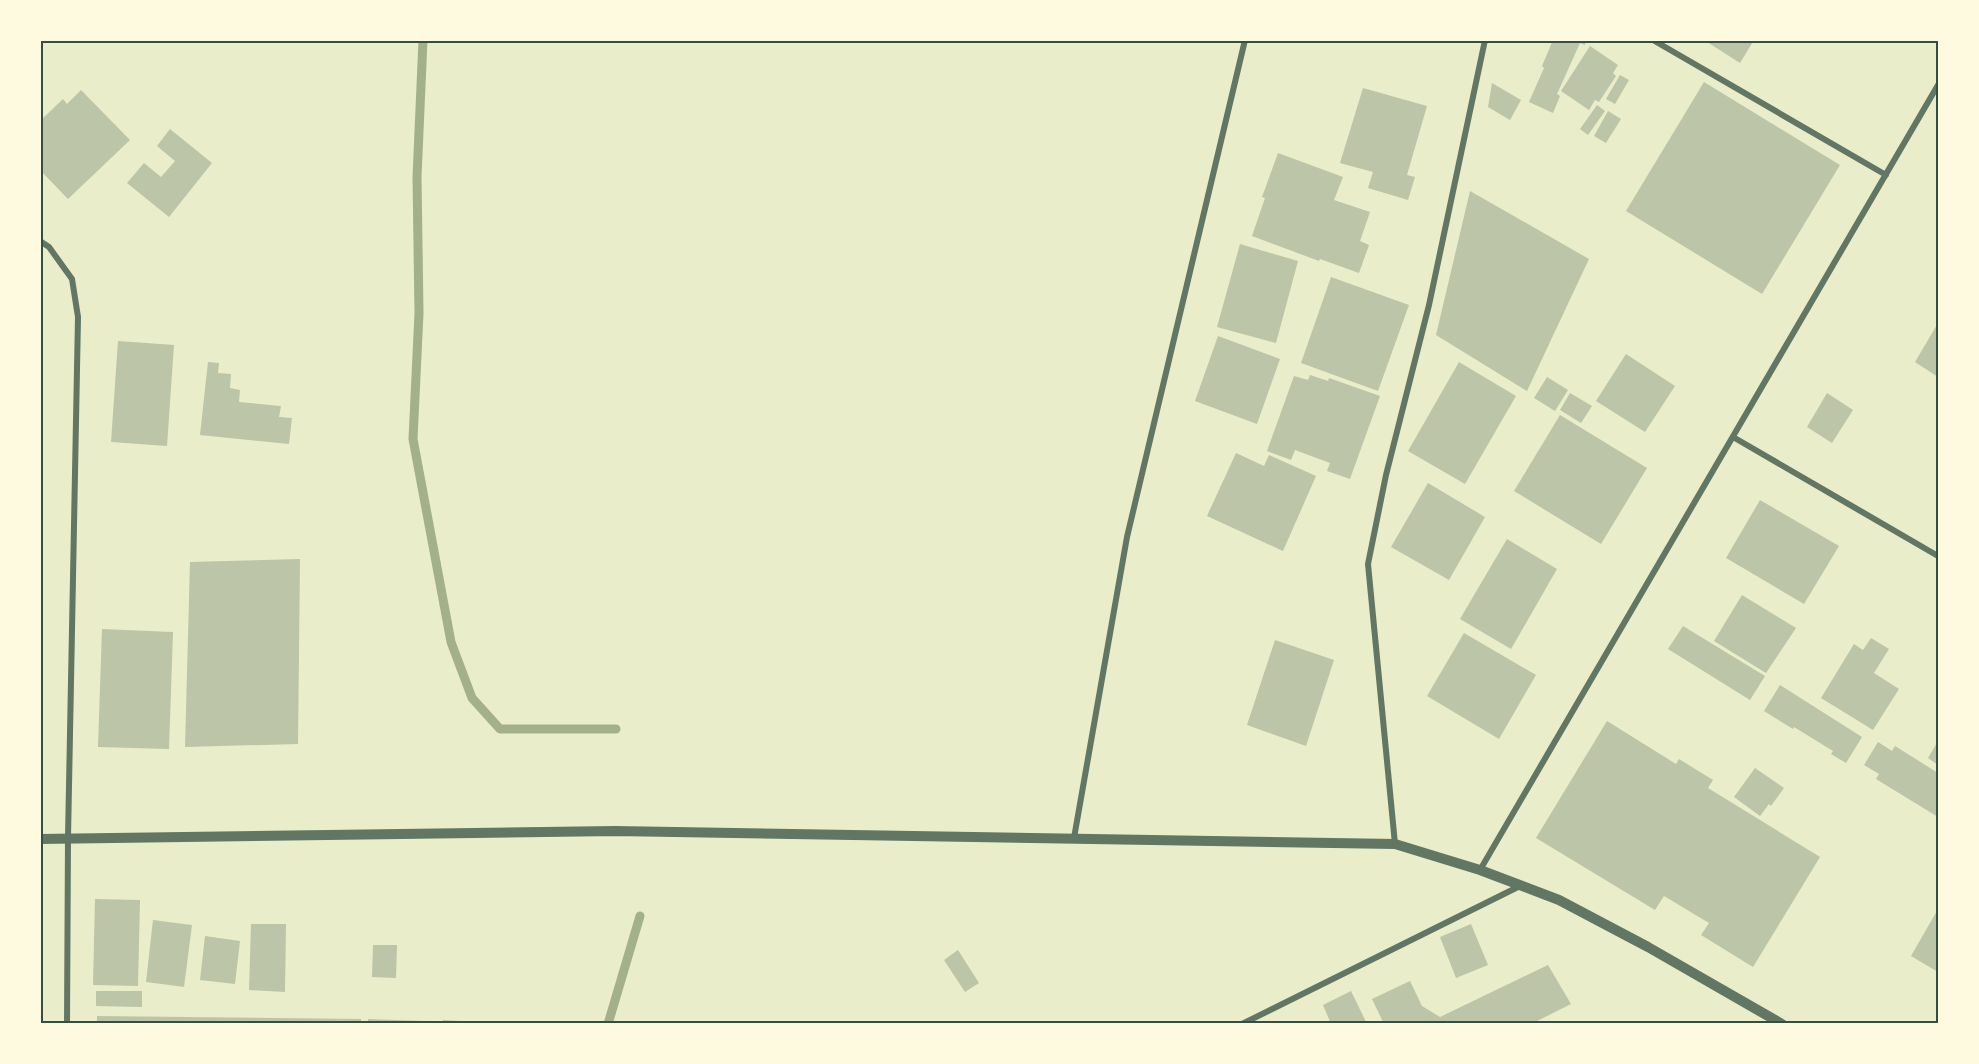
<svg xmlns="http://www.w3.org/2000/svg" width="1979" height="1064" viewBox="0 0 1979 1064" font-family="Raleway,sans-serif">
<rect width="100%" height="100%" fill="#e9edc9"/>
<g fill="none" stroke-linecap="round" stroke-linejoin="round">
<!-- stream -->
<path stroke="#a3b18a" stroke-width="9" d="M423,40l-6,137 2,136 -6,126 38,203 21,56 28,31h116
M608,1024l32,-108"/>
</g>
<!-- building -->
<path fill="#bcc5a7" d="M1553,40h33l-1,5 -5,-2 -23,51 3,2 -7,17 -24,-11 15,-34 -2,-2z
M1704,40h50l-14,23z
M1590,46l28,19 -5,8 3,3 -17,26 -4,-2 -6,10 -28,-19z
M1620,75l9,5 -14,24 -9,-5z
M1704,82l136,83 -78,129 -136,-83z
M1492,83l29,17 -11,20 -22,-13z
M1363,88l64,18 -20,69 8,2 -7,23 -40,-12 5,-16 -33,-9z
M81,90l49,50 -62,59 -28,-29v-39l2,-2 -2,-8 23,-22 4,5z
M1597,105l8,6 -17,24 -8,-6z
M1608,111l13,8 -15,24 -12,-7z
M170,129l42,34 -43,54 -42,-34 17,-20 17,14 14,-16 -18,-15z
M1278,153l65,24 -9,23 36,12 -10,29 9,4 -10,28 -39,-14 -1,2 -67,-25 13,-38 -3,-1z
M1470,191l119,68 -62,132 -91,-56z
M1240,244l58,17 -22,82 -59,-16z
M1331,277l78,28 -31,86 -77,-28z
M1938,323v54l-23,-15z
M1218,336l62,23 -23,65 -62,-23z
M118,341l56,4 -7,101 -56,-4z
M1626,354l49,32 -30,46 -49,-31z
M208,362l11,1 -1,10 13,1 -1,14 10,2 -1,12 42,4 -2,11 13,1 -3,26 -89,-9z
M1459,362l57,34 -51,88 -57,-33z
M1310,375l18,6 1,-3 51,18 -30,83 -23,-8 3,-8 -35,-13 -4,10 -24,-9 27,-75 14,4z
M1547,377l21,13 -13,21 -21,-13z
M1570,393l22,13 -11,17 -21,-13z
M1827,393l26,17 -21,33 -25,-16z
M1560,415l87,53 -46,76 -87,-53z
M1236,453l28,13 5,-11 47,21 -33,75 -76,-35z
M1428,483l57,34 -36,63 -58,-33z
M1760,500l79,46 -35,58 -78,-46z
M1507,539l50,30 -46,80 -51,-30z
M300,559l-2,185 -113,3 5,-185z
M1742,595l54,33 -30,45 -52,-32z
M1683,626l82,50 -15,24 -82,-51z
M102,629l71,3 -4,117 -71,-2z
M1464,633l72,42 -37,64 -72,-43z
M1871,638l18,11 -15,24 25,16 -26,41 -52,-32 33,-54 9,6z
M1275,640l59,20 -28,86 -59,-21z
M1780,685l82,52 -16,26 -15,-9 2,-3 -39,-24 -1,2 -29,-18z
M1607,721l69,43 3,-5 34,21 -5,8 112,69 -67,110 -52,-32 8,-12 -45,-27 -9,14 -119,-72z
M1938,741v24l-10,-7z
M1878,742l14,9 3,-5 43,27v44l-62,-38 3,-5 -15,-9z
M1755,768l29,20 -13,18 -2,-2 -9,12 -26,-19z
M95,899l45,1 -2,86 -45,-1z
M1938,909v63l-27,-16z
M153,920l39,5 -8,62 -38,-5z
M251,924h35l-1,68 -36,-2z
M1471,924l17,41 -32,13 -16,-41z
M205,936l35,5 -5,43 -35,-4z
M373,945h24l-1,33 -24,-1z
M958,950l21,33 -14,9 -21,-32z
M1548,965l23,39 -40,20h-147l-12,-25 38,-18 12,25 18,11z
M96,991h46v16l-46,-1z
M1351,991l16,33h-36l-8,-19z
M97,1016l264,3v5h-264z
M368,1019l57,2 -1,3h-56z
M443,1020l35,2v2h-35z"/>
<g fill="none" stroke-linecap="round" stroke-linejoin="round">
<!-- minor -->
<path stroke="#617663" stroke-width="6" d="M1653,40l233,135
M40,241l9,6 23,32 6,38 -10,521 -1,186
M1733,437l205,119
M1074,838l53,-301 118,-497
M1395,844l-27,-280 18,-89 43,-170 56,-265
M1480,870l458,-785
M1242,1024l278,-138"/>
<!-- tertiary -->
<path stroke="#617663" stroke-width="10" d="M40,839l575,-8 780,13 85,26 79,30 89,47 134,77"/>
</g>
<!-- border -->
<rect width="1979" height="1064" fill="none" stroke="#fefae0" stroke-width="84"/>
<rect x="42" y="42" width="1895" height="980" fill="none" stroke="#344e41" stroke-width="2"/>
</svg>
